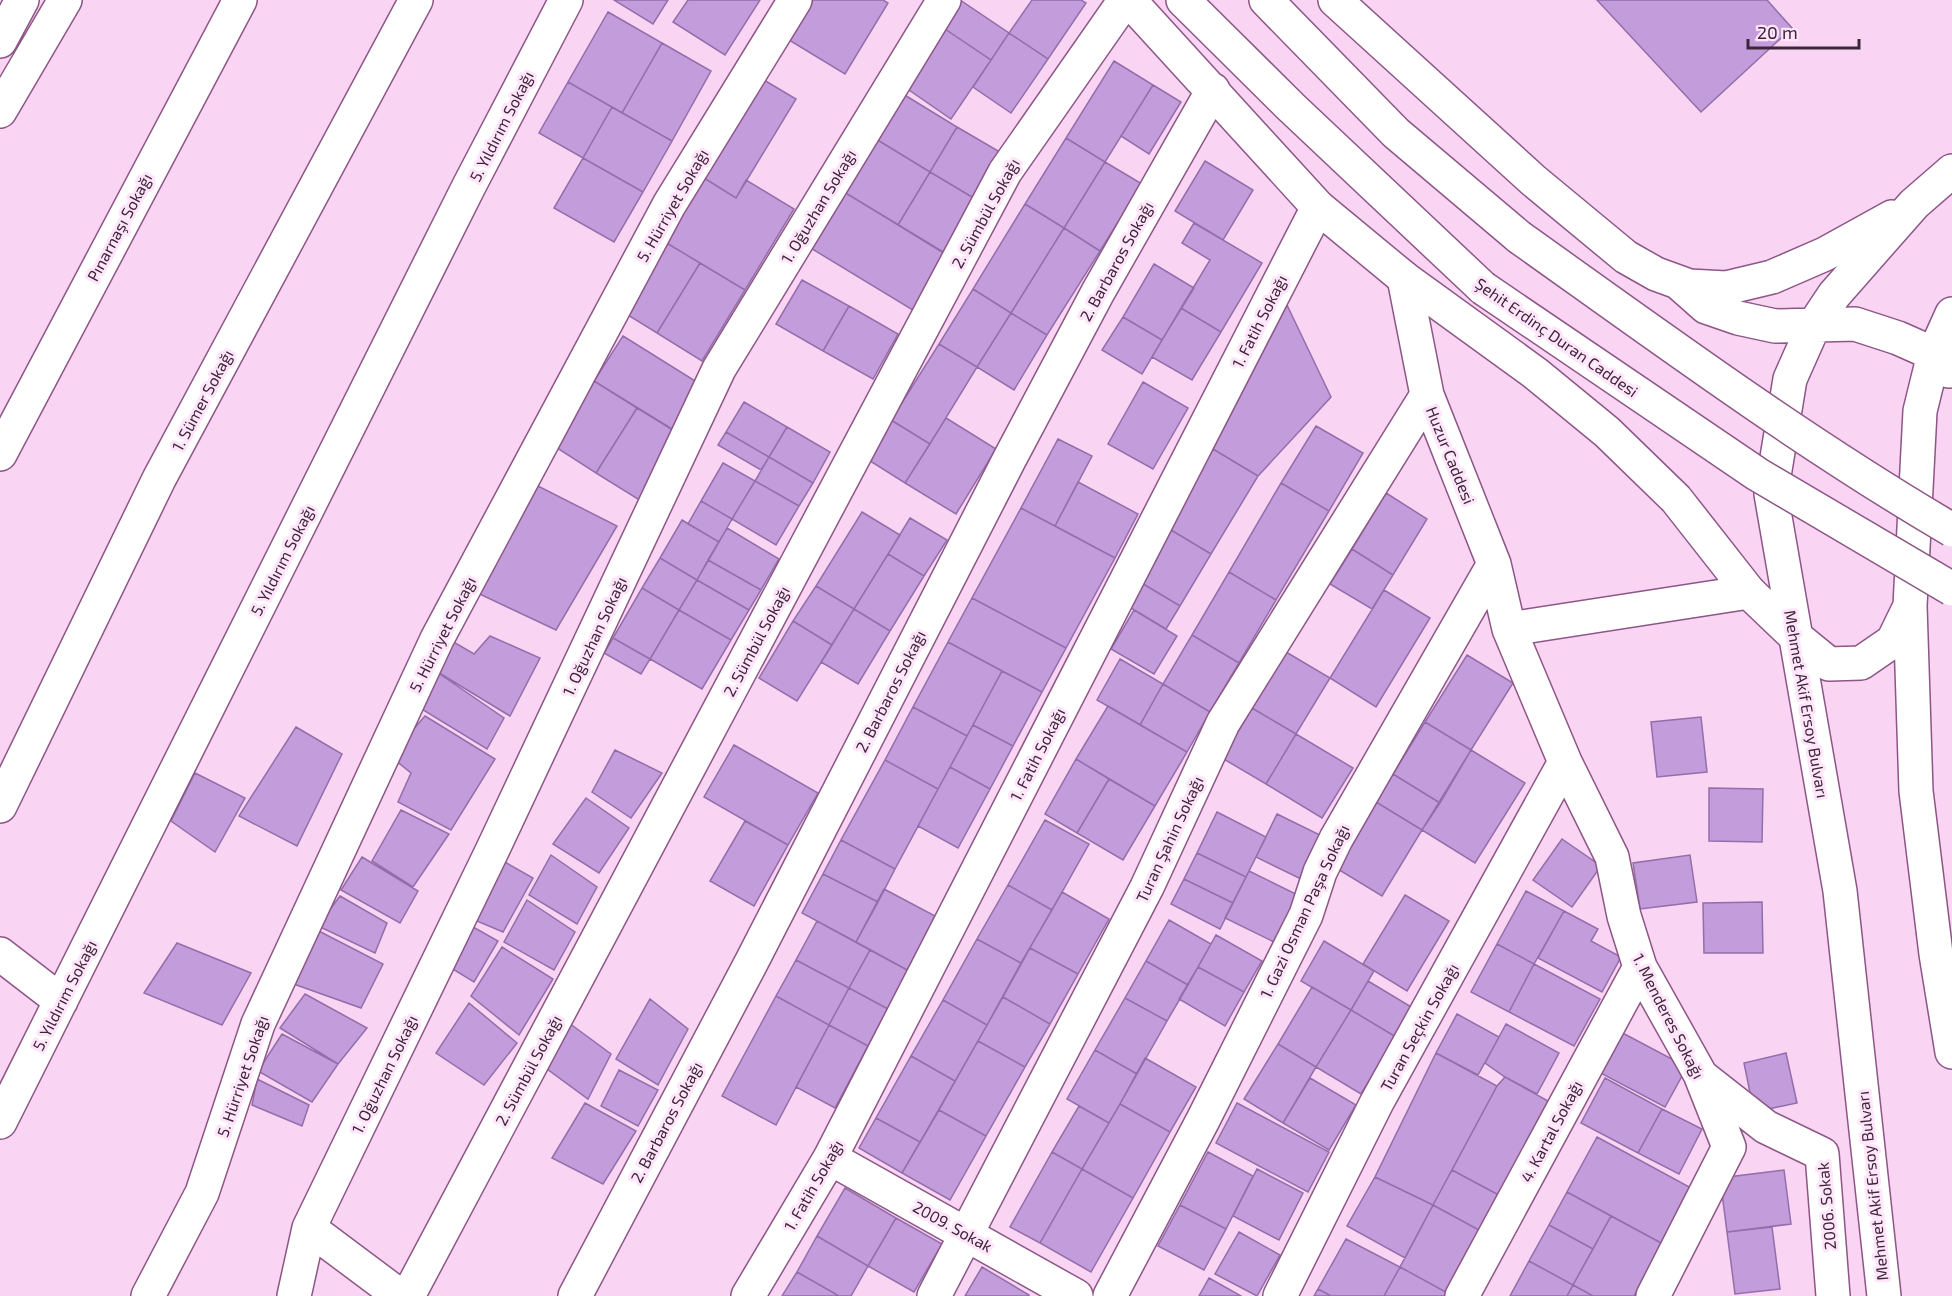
<svg xmlns="http://www.w3.org/2000/svg" width="1952" height="1296" viewBox="0 0 1952 1296" font-family="'Exo 2',sans-serif">
<rect width="100%" height="100%" fill="#f9d4f3"/>
<!-- building -->
<path fill="#c29cdb" stroke="#936eaa" stroke-width="1.5" d="M614,0h54l-15,24z
M688,0h72l-35,55 -52,-33z
M813,0h70l5,3 -43,71 -56,-34z
M960,0l49,33 -18,27 -55,-37z
M1032,0h49l5,3 -38,56 -39,-26z
M1597,0h170l25,28 -91,84z
M608,12l54,31 -40,70 -54,-31z
M936,23l55,37 -40,59 -55,-38z
M1009,33l39,26 -37,54 -38,-26z
M662,43l49,28 -39,70 -50,-28z
M1114,61l39,24 -48,77 -39,-24z
M764,80l32,19 -60,99 -32,-20z
M568,82l44,25 -29,51 -44,-25z
M1153,85l28,17 -32,52 -28,-18z
M903,94l54,33 -27,45 -54,-33z
M612,107l60,34 -29,51 -60,-34z
M957,127l48,28 -28,45 -47,-28z
M1066,138l39,24 -41,66 -39,-24z
M876,139l54,33 -32,53 -54,-33z
M583,158l60,34 -29,50 -60,-34z
M1205,161l48,29 -30,50 -48,-29z
M1105,162l37,22 -42,67 -36,-23z
M930,172l47,28 -32,54 -47,-29z
M704,178l32,20 10,-18 48,29 -49,81 -80,-48z
M844,192l106,64 -34,56 -107,-65z
M1025,204l39,24 -53,85 -38,-24z
M1194,223l68,40 -41,69 -40,-24 29,-48 -28,-17z
M1064,228l36,23 -53,84 -36,-22z
M665,242l35,21 -43,70 -34,-21z
M700,263l45,27 -43,71 -45,-28z
M1154,264l40,24 -32,52 -39,-23z
M802,280l47,26 -26,45 -47,-27z
M973,289l38,24 -34,54 -38,-23z
M1287,305l44,92 -73,79 -45,-27z
M849,306l49,28 -25,45 -50,-28z
M1181,308l40,24 -29,48 -40,-23z
M1011,313l36,22 -33,55 -37,-23z
M1123,317l39,23 -20,34 -40,-24z
M623,336l77,48 -28,45 -78,-48z
M939,344l38,23 -47,77 -39,-24z
M594,381l43,27 -41,65 -42,-27z
M1143,382l45,26 -35,61 -45,-25z
M744,402l43,25 -18,30 -43,-25z
M637,408l44,27 -40,66 -45,-28z
M946,418l50,31 -40,65 -51,-31z
M891,420l39,24 -25,39 -38,-24z
M1316,426l47,27 -34,58 -48,-28z
M787,427l43,25 -17,31 -44,-26z
M726,432l43,25 -8,13 -43,-25z
M1058,439l34,17 -37,70 -34,-18z
M1213,449l45,27 -47,78 -45,-27z
M769,457l44,26 -14,23 -44,-25z
M723,463l32,18 -23,38 -31,-18z
M755,481l44,25 -23,39 -44,-26z
M530,482l87,44 -61,104 -85,-40z
M1078,482l60,32 -23,44 -60,-32z
M1281,483l48,28 -53,89 -47,-28z
M1386,493l41,26 -34,56 -41,-26z
M701,501l31,18 -13,23 -31,-18z
M1021,508l94,50 -49,90 -94,-50z
M862,512l38,23 -46,74 -38,-23z
M910,518l37,22 -23,36 -36,-22z
M682,520l37,22 -22,38 -37,-22z
M1166,527l45,27 -31,52 -45,-27z
M727,528l52,31 -18,31 -53,-30z
M1352,549l41,26 -21,34 -42,-25z
M888,554l36,22 -34,55 -36,-22z
M660,558l37,22 -18,30 -37,-22z
M708,560l53,30 -12,20 -52,-30z
M1229,572l47,28 -37,63 -47,-28z
M1135,579l45,27 -14,23 -45,-27z
M697,580l52,30 -18,30 -52,-30z
M816,586l38,23 -22,36 -39,-24z
M642,588l37,22 -29,49 -37,-21z
M1384,590l46,28 -54,89 -46,-29z
M972,598l94,50 -24,44 -94,-50z
M854,609l36,22 -32,53 -37,-22z
M679,610l52,30 -29,49 -52,-30z
M1134,610l43,26 -23,38 -43,-25z
M793,621l39,24 -35,56 -38,-23z
M1192,635l47,28 -29,49 -47,-28z
M490,636l50,22 -30,58 -79,-48 21,-27 22,13z
M613,638l37,21 -9,15 -37,-21z
M948,642l54,29 -35,65 -54,-29z
M1286,652l44,26 -34,56 -44,-26z
M1467,655l46,28 -42,67 -46,-28z
M1120,659l43,25 -23,41 -43,-25z
M431,668l73,50 -17,31 -72,-44z
M1002,671l40,21 -29,54 -40,-21z
M1163,684l47,28 -23,40 -47,-27z
M1108,706l79,46 -32,54 -79,-47z
M913,707l54,29 -29,53 -53,-29z
M1252,708l44,26 -30,50 -44,-26z
M425,716l70,43 -44,71 -53,-28 13,-29 -21,-17z
M1701,717l6,55 -50,5 -6,-55z
M1425,722l46,28 -31,53 -47,-29z
M973,725l40,21 -23,43 -40,-22z
M296,727l46,27 -45,92 -58,-30z
M1296,734l57,34 -31,50 -56,-34z
M734,745l84,48 -30,52 -84,-48z
M615,750l47,23 -31,45 -39,-26z
M1471,750l54,33 -50,80 -53,-33z
M1076,759l33,20 -32,54 -32,-19z
M885,760l53,29 -43,80 -54,-29z
M950,767l40,22 -32,59 -40,-22z
M195,773l50,25 -30,54 -44,-31z
M1393,774l47,29 -18,27 -46,-28z
M1109,779l46,27 -32,54 -46,-27z
M1709,788l54,1 -1,53 -53,-1z
M586,798l43,30 -30,45 -46,-29z
M1376,802l46,28 -40,66 -46,-28z
M401,810l48,24 -36,53 -41,-26z
M1217,812l49,25 -20,40 -49,-24z
M1277,814l47,23 -21,43 -47,-23z
M1045,820l44,24 -37,66 -44,-25z
M745,821l43,24 -34,61 -44,-25z
M1562,839l39,27 -29,41 -39,-27z
M841,840l54,29 -17,33 -55,-28z
M1197,853l49,24 -13,26 -49,-24z
M551,855l46,32 -20,37 -48,-29z
M1690,855l7,47 -57,7 -7,-46z
M362,857l56,34 -18,32 -59,-33z
M496,857l37,21 -30,54 -38,-16z
M1249,871l51,25 -24,47 -51,-25z
M823,874l55,28 -22,40 -54,-29z
M1184,879l49,24 -13,26 -49,-25z
M1008,885l44,25 -31,53 -44,-24z
M884,889l53,28 -28,54 -53,-29z
M1526,891l38,20 -30,53 -37,-20z
M1062,892l47,27 -31,55 -48,-26z
M1405,895l44,26 -42,70 -44,-27z
M340,896l47,27 -12,30 -57,-27z
M527,900l48,32 -21,38 -50,-28z
M1762,902l1,51h-59l-1,-50z
M1564,911l34,18 -7,12 30,16 -19,35 -64,-34z
M1169,920l42,24 -23,41 -42,-24z
M817,921l53,29 -21,38 -53,-28z
M466,923l32,18 -24,41 -28,-17z
M311,927l72,37 -22,44 -73,-26z
M1216,935l46,26 -18,31 -46,-25z
M977,939l44,24 -34,62 -44,-25z
M1324,941l50,30 -23,39 -50,-29z
M177,943l74,30 -29,52 -78,-32z
M1497,944l37,20 -25,48 -38,-20z
M502,947l51,32 -34,56 -48,-39z
M1030,948l48,26 -28,50 -47,-27z
M870,950l39,21 -21,38 -39,-21z
M796,960l53,28 -20,37 -53,-29z
M1146,961l42,24 -21,36 -42,-23z
M1534,964l66,35 -26,47 -65,-34z
M1198,967l46,25 -19,34 -46,-27z
M1368,981l45,27 -17,29 -45,-27z
M1312,987l39,23 -35,57 -38,-23z
M849,988l39,21 -20,37 -39,-21z
M305,994l62,34 -29,36 -58,-36z
M776,996l53,29 -53,100 -54,-29z
M1003,997l47,27 -25,43 -47,-26z
M1125,998l42,23 -30,53 -42,-24z
M650,999l38,30 -30,56 -42,-26z
M943,1000l44,25 -32,56 -44,-25z
M469,1003l48,40 -33,42 -48,-32z
M1351,1010l45,27 -35,57 -45,-27z
M1457,1014l42,23 -21,38 -42,-22z
M569,1023l42,31 -23,45 -45,-33z
M1506,1024l53,29 -22,41 -32,-17 -20,-14z
M829,1025l39,21 -33,62 -39,-21z
M1615,1029l72,38 -22,40 -72,-38z
M282,1034l56,30 -26,38 -54,-31z
M978,1041l47,26 -39,69 -47,-26z
M1278,1044l38,23 -33,56 -39,-24z
M1095,1050l42,24 -28,49 -42,-24z
M1436,1053l61,33 -64,119 -58,-28z
M1786,1053l11,50 -43,9 -10,-49z
M911,1056l44,25 -35,61 -44,-24z
M1145,1058l51,29 -26,45 -50,-28z
M619,1070l39,20 -20,36 -37,-20z
M1505,1077l52,29 -49,94 -56,-30 45,-84z
M1310,1078l46,27 -27,45 -46,-27z
M1605,1078l57,31 -24,44 -57,-30z
M257,1079l52,26 -7,21 -50,-21z
M585,1103l51,28 -33,53 -51,-26z
M1237,1103l92,49 -21,40 -92,-49z
M1120,1104l50,28 -37,66 -51,-29z
M1079,1106l30,17 -27,46 -30,-17z
M1662,1109l40,20 -23,45 -41,-21z
M939,1110l47,26 -36,64 -48,-27z
M876,1118l44,24 -18,31 -43,-25z
M1597,1137l96,52 -30,55 -96,-52z
M1052,1152l30,17 -42,74 -30,-16z
M1208,1152l45,24 -27,53 -46,-24z
M1082,1169l51,29 -42,74 -51,-29z
M1257,1169l46,24 -24,47 -46,-24z
M1452,1170l56,30 -20,35 -55,-30z
M1784,1170l7,54 -64,8 -7,-54z
M1375,1177l58,28 -28,53 -58,-32z
M845,1188l51,30 -28,48 -51,-30z
M1567,1192l44,24 -18,33 -44,-24z
M1180,1205l46,24 -22,41 -46,-24z
M1433,1205l55,30 -35,61 -53,-29z
M1611,1216l52,28 -29,52h-41l-20,-11z
M896,1218l46,26 -28,48 -46,-26z
M1549,1225l44,24 -20,36 -44,-24z
M1772,1227l8,62 -45,5 -8,-62z
M1239,1232l41,23 -23,41 -42,-22z
M817,1236l51,30 -17,30h-12l-42,-24z
M1346,1239l54,28 -16,29h-53l-13,-7z
M1529,1261l44,24 -6,11h-57z
M982,1267l47,28v1h-64z
M1400,1267l53,29h-69z
M797,1272l42,24h-57z
M1209,1278l32,18h-42z
M1573,1285l20,11h-26z
M1318,1289l13,7h-17z"/>
<g fill="none" stroke-linecap="round" stroke-linejoin="round">
<defs>
<path id="minor" d="M0,41l22,-41
M0,111l65,-111
M1404,278l23,117 67,169 15,65 56,133 47,95 12,59 16,51 60,107 29,73 -76,149
M0,454l240,-454
M1509,629l240,-37
M0,806l159,-327 257,-479
M0,954l61,47
M1701,1076l65,51 56,27 11,142
M0,1122l469,-936 97,-186
M830,1158l246,138
M309,1228l91,68
M148,1296l54,-103 56,-169 179,-385 232,-434 126,-205
M294,1296l15,-68 182,-375 228,-484 225,-369
M408,1296l597,-1124 120,-172
M575,1296l176,-333 258,-503 89,-168 115,-202
M748,1296l82,-138 488,-951
M934,1296l213,-409 76,-164 204,-328
M1110,1296l93,-176 103,-205 14,-43 16,-33 158,-275
M1280,1296l97,-194 188,-340
M1462,1296l178,-329"/>
<path id="major" d="M1129,0l189,207 86,71 131,95 72,59 69,67 73,93 47,45 33,27 32,-1 32,-22 17,-35
M1183,0l108,107 192,181
M1266,0l130,133 123,104
M1335,0l198,180 93,77 30,17 33,12 37,2 46,-11 53,-23 67,-37
M1680,284l26,23 32,11 37,8 80,-2 43,14 36,16 15,17
M1952,314l-18,40 -14,57 -10,195 6,185 20,163 16,98
M1884,1296l-44,-405 -69,-397 19,-115 24,-54 20,-30 80,-91 38,-33"/>
</defs>
<!-- minor casing -->
<use href="#minor" stroke="#8d5686" stroke-width="36"/>
<!-- major casing -->
<use href="#major" stroke="#8d5686" stroke-width="36"/>
<!-- minor -->
<use href="#minor" stroke="#fff" stroke-width="33"/>
<!-- major -->
<use href="#major" stroke="#fff" stroke-width="33"/>
<defs>
<path id="major-bridge" d="M1519,237c142,101 283,205 433,293
M1483,288l274,186 195,115"/>
</defs>
<!-- major-bridge casing -->
<use href="#major-bridge" stroke="#8d5686" stroke-width="36" stroke-linecap="butt"/>
<!-- major-bridge -->
<use href="#major-bridge" stroke="#fff" stroke-width="33"/>
</g>
<g text-anchor="middle" dominant-baseline="central" stroke-width="6" stroke-linejoin="round" paint-order="stroke">
<!-- street labels -->
<g font-size="16" fill="#3d263a" stroke="#ffe5fa">
<text transform="translate(501 126) rotate(-63)">5. Yıldırım Sokağı</text>
<text transform="translate(672 205) rotate(-60)">5. Hürriyet Sokağı</text>
<text transform="translate(818 206) rotate(-59)">1. Oğuzhan Sokağı</text>
<text transform="translate(985 213) rotate(-61)">2. Sümbül Sokağı</text>
<text transform="translate(119 227) rotate(-62)">Pınarnaşı Sokağı</text>
<text transform="translate(1116 261) rotate(-61)">2. Barbaros Sokağı</text>
<text transform="translate(1259 321) rotate(-63)">1. Fatih Sokağı</text>
<text transform="translate(1557 337) rotate(35)">Şehit Erdinç Duran Caddesi</text>
<text transform="translate(202 400) rotate(-62)">1. Sümer Sokağı</text>
<text transform="translate(1451 455) rotate(68)">Huzur Caddesi</text>
<text transform="translate(282 560) rotate(-63)">5. Yıldırım Sokağı</text>
<text transform="translate(442 634) rotate(-63)">5. Hürriyet Sokağı</text>
<text transform="translate(594 636) rotate(-65)">1. Oğuzhan Sokağı</text>
<text transform="translate(756 641) rotate(-62)">2. Sümbül Sokağı</text>
<text transform="translate(890 691) rotate(-63)">2. Barbaros Sokağı</text>
<text transform="translate(1807 704) rotate(80)">Mehmet Akif Ersoy Bulvarı</text>
<text transform="translate(1037 754) rotate(-63)">1. Fatih Sokağı</text>
<text transform="translate(1169 839) rotate(-65)">Turan Şahin Sokağı</text>
<text transform="translate(1304 911) rotate(-65)">1. Gazi Osman Paşa Sokağı</text>
<text transform="translate(64 995) rotate(-63)">5. Yıldırım Sokağı</text>
<text transform="translate(1669 1016) rotate(63)">1. Menderes Sokağı</text>
<text transform="translate(1419 1027) rotate(-61)">Turan Seçkin Sokağı</text>
<text transform="translate(528 1070) rotate(-62)">2. Sümbül Sokağı</text>
<text transform="translate(384 1074) rotate(-64)">1. Oğuzhan Sokağı</text>
<text transform="translate(242 1076) rotate(-71)">5. Hürriyet Sokağı</text>
<text transform="translate(666 1122) rotate(-62)">2. Barbaros Sokağı</text>
<text transform="translate(1551 1131) rotate(-62)">4. Kartal Sokağı</text>
<text transform="translate(813 1185) rotate(-60)">1. Fatih Sokağı</text>
<text transform="translate(1872 1186) rotate(-96)">Mehmet Akif Ersoy Bulvarı</text>
<text transform="translate(1826 1206) rotate(-95)">2006. Sokak</text>
<text transform="translate(953 1226) rotate(29)">2009. Sokak</text>
</g>
</g>
<!-- scale -->
<path d="M1748 39v9h111v-9" fill="none" stroke="#3d263a" stroke-width="3"/>
<text x="1757" y="39" font-size="18" fill="#3d263a" stroke="#ffe5fa" stroke-width="4.5" paint-order="stroke">20 m</text>
</svg>
